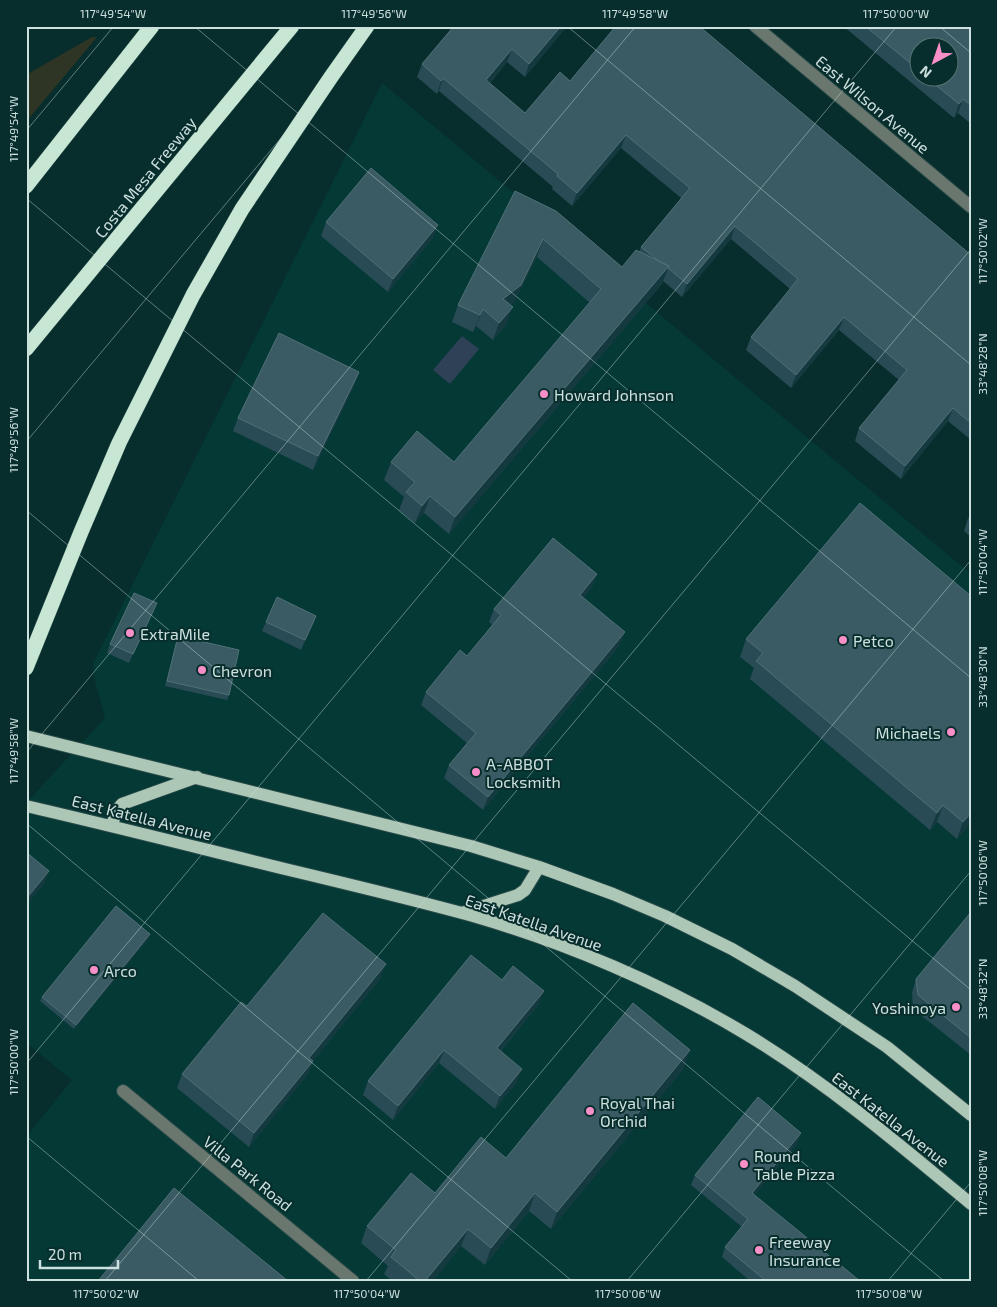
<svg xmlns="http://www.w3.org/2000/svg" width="997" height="1307" viewBox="0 0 997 1307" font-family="'Exo 2',sans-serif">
<rect width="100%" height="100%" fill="#072e2c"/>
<!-- built -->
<path fill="#043936" d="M382,83l589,491v707h-945v-144l46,-57 -44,-36h-2v-241l79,-85 -10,-37 -2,-17z"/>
<!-- green -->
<path fill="#2e3525" d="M92,37h5l-71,85v-47z"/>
<!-- water -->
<path fill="#2e4157" d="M462,336l17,13 -29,35 -17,-14z"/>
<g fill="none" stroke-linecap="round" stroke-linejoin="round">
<defs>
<path id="minor" d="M755,26l216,181
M123,1091l230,190"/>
<path id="major" d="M26,736l445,110 68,21 74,27 52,22 67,33 63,37 92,61 84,68
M26,806c87,20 173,42 259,63 63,15 126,30 188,47 93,27 190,68 273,118 81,49 153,110 225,170
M112,826l4,-15 6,-7 75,-27
M462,913l56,-18 7,-5 14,-23"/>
<path id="highway" d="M26,186l126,-160
M26,349l266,-323
M26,668l55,-136 38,-89 74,-148 49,-86 89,-132 36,-51"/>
</defs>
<!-- minor casing -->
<use href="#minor" stroke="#274a48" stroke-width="14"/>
<!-- major casing -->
<use href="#major" stroke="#274a48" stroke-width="14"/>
<!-- highway casing -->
<use href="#highway" stroke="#274a48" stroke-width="16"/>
<!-- minor -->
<use href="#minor" stroke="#6a776f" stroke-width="12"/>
<!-- major -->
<use href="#major" stroke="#adc7b7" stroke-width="12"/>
<!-- highway -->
<use href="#highway" stroke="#c7e7d4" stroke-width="15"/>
</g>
<!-- wall -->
<path fill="#284b55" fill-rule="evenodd" d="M454,26h113l-42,51 -18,-15 -17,21 35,30 45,-32 401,174v185l-23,-19 -47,58 -46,-38 4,-13 40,-48 -60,-50 -48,58 -45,-38 5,-13 39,-48 -59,-50 -49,58 -19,-16 -1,3 -213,250 -25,-21 -9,10 -16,-13 5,-13 -20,-17 7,-18h63l136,-159 -53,-46 -23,45 -4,3 -4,20 -13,15 -17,-14 -3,6 -21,-10 6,-17 57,-114 107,76 17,-15 2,-5 40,-49 -60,-50 -49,58 -20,-17 1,-2 -114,-96 -2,3 -20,-17 5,-13z
M843,26h128v98l-13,-11 -4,5zM920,48l30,30h-30z
M326,222l107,16 -45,54 -67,-56z
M359,372l-5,14 -41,84 -80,-39 5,-13z
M971,516v21l-7,-6 4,-13z
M597,574l-5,13 -9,11 37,47 -137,165 -39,-32 5,-13 18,-22 -46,-38 5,-13 41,-36 25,-31 -3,-3 5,-13z
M971,596v227l-14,16 -20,-17 -7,8 -180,-151 4,-11 -14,-11 6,-18z
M153,612l-24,51 -22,-10 3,-9z
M316,616l-3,9 -12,25 -39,-19 4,-9z
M178,636l51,59 -2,5 -62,-14z
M971,912v143l-58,-46 -1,-16 4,-14z
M150,934l-2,5 -74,90 -34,-28 2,-4z
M381,978l-68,83 -5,13 -59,73 -72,-59 5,-14 65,-68z
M502,980l37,24 -38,47 16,31 -22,27 -56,-46 -46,57 -30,-25 5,-14z
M684,1068l-133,161 -22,-18 -44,54 -24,-19 -28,35h-41l-8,-7 4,-8 -27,-23 6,-17 139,-68z
M798,1143l-44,52 106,86h-110l-28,-24 3,-10 17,-20 -51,-42 4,-10z"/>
<!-- shaded-wall -->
<path fill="#14393f" d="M561,26h6l-42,51 4,-13z
M512,49l-5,13 -26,31 5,-13z
M443,78l-4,13 -2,3 4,-13z
M963,99l-5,14 -4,5 5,-14z
M626,135l-5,13 -49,58 5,-13z
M438,225l-5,13 -45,54 5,-13z
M735,226l-4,13 -49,58 5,-13z
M543,239l-6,18 -23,45 -18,14 7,-17z
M669,266l-7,18 -213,250 6,-17z
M513,307l-7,18 -13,15 6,-17z
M483,309l-7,17 -3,6 7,-17z
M844,317l-5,13 -48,58 5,-13z
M359,372l-5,14 -41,84 5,-14z
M953,408l-5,13 -47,58 4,-13z
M430,496l-6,17 -9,10 7,-17z
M597,574l-5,13 -17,21 5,-13z
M316,616l-3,9 -12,25 4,-10z
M625,632l-5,13 -137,165 5,-13z
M943,805l-6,17 -7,8 7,-17z
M971,813v10l-14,16 6,-17z
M49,871l-5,13 -18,22v-7z
M150,934l-2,5 -74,90 2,-4z
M386,964l-5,14 -68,83 -5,13 -59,73 5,-14 55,-75z
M544,991l-5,13 -47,57 5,-13z
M444,1050l-5,13 -46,57 5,-14z
M690,1050l-6,18 -133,161 6,-17z
M522,1069l-5,13 -22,27 5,-13z
M801,1133l-3,10 -50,60 4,-10z
M535,1193l-6,18 -44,54 6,-17z
M468,1229l-7,17 -28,35h-8z"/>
<!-- building -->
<path fill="#3a5b64" stroke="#517077" d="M454,26h107l-32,38 -17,-15 -26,31 39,33 35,-41 10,9 46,-55h64l3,3 2,-3h14l272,229v168l-18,-15 -48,58 -46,-38 48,-58 -63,-53 -48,58 -45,-38 47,-58 -63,-53 -48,58 -19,-16 1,-2 -9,-4 -19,-15 49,-59 -64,-53 -49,58 -20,-17 1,-2 -115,-96 -2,3 -19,-17z
M865,26h106v79l-8,-6 -4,5 -32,-26h23v-30h-30v23z
M371,168l67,57 -45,54 -67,-57z
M515,191l41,20 66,56 14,-17 33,16 -214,251 -25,-21 -8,10 -16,-14 9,-10 -24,-20 26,-31 37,31 147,-173 -58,-50 -22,46 -18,14 10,8 -14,16 -16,-14 -3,6 -22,-10z
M279,333l80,39 -41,84 -80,-38z
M860,503l111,93v217l-8,9 -20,-17 -6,8 -181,-152 7,-8 -17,-14z
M553,538l44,36 -17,21 45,37 -137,165 -39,-32 27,-32 -50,-41 34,-42 7,6 34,-41 -7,-6z
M134,593l23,10 -24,51 -23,-10z
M277,597l39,19 -11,24 -39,-18z
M178,636l61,14 -10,45 -62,-14z
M26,852l23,19 -23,28z
M116,906l34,28 -74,91 -34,-28z
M971,912v126l-53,-43 -2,-16z
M323,913l63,51 -77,94 4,3 -59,72 -72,-59 59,-72 6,4z
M471,955l31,25 11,-14 31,25 -47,57 25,21 -22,27 -56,-46 -46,56 -30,-25z
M633,1003l57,47 -133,162 -22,-19 -44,55 -23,-19 -43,52h-5l-29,-24 5,-7 -29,-24 44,-53 24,20 46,-56 25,21z
M758,1097l43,36 -49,60 108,88h-94l-41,-34 23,-28 -53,-44z
M174,1188l114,93h-190z"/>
<!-- ticks -->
<path fill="none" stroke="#cce0de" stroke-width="1" stroke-opacity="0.45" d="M194,26l777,652M567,26l404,339M939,26l32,27M26,131l88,-105M26,198l945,792M26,442l349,-416M26,510l918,771M26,753l610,-727M26,823l546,458M26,1064l871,-1038M26,1136l173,145M105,1281l866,-1032M366,1281l605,-721M627,1281l344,-410M888,1281l83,-99"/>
<!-- markers -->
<g fill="#f98fc8" stroke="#072e2c" stroke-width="2">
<circle cx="544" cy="394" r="5"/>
<circle cx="130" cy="633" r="5"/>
<circle cx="843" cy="640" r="5"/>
<circle cx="202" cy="670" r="5"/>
<circle cx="951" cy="732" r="5"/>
<circle cx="476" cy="772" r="5"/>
<circle cx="94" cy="970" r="5"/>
<circle cx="956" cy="1007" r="5"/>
<circle cx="590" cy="1111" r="5"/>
<circle cx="744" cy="1164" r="5"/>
<circle cx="759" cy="1250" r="5"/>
</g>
<g text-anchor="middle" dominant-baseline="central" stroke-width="4" stroke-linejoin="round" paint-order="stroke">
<!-- street labels -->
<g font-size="16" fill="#cce0de" stroke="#072e2c">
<text transform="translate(873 104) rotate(40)">East Wilson Avenue</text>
<text transform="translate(145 177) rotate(-51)">Costa Mesa Freeway</text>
<text transform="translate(142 817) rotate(14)">East Katella Avenue</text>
<text transform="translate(534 922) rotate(19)">East Katella Avenue</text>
<text transform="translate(891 1119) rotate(38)">East Katella Avenue</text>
<text transform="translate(248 1173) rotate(39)">Villa Park Road</text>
</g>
<!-- poi labels -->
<g font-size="16" fill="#cce0de" stroke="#072e2c" text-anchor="start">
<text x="554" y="394">Howard Johnson</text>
<text x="140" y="633">ExtraMile</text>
<text x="853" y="640">Petco</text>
<text x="212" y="670">Chevron</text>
<text x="941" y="732" text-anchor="end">Michaels</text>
<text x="486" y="763">A-ABBOT<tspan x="486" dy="18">Locksmith</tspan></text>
<text x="104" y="970">Arco</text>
<text x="946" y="1007" text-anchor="end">Yoshinoya</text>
<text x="600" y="1102">Royal Thai<tspan x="600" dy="18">Orchid</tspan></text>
<text x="754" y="1155">Round<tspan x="754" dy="18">Table Pizza</tspan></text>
<text x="769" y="1241">Freeway<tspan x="769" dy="18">Insurance</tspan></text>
</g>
</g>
<!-- border -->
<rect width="997" height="1307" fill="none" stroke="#072e2c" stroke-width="55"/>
<!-- north arrow -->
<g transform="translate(934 62) rotate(220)"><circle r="24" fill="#072e2c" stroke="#567573"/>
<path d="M0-4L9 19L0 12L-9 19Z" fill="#f98fc8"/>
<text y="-8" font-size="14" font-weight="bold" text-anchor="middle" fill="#cce0de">N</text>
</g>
<!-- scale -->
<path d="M40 1260v8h78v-8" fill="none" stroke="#cce0de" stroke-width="2.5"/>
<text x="48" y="1260" font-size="15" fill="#cce0de" stroke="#072e2c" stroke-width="4" paint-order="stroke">20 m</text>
<rect x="28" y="28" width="942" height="1252" fill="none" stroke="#cce0de" stroke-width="2"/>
<g font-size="12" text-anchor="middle" fill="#cce0de">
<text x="113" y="18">117°49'54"W</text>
<text x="374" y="18">117°49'56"W</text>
<text x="635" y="18">117°49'58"W</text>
<text x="896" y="18">117°50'00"W</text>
<text transform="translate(14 129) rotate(-90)" y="4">117°49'54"W</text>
<text transform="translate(983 251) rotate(-90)" y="4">117°50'02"W</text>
<text transform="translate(983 364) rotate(-90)" y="4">33°48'28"N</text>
<text transform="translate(14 440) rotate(-90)" y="4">117°49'56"W</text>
<text transform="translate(983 562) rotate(-90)" y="4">117°50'04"W</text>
<text transform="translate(983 677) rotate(-90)" y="4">33°48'30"N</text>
<text transform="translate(14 751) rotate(-90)" y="4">117°49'58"W</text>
<text transform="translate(983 873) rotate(-90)" y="4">117°50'06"W</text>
<text transform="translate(983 989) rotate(-90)" y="4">33°48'32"N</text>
<text transform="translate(14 1062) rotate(-90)" y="4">117°50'00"W</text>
<text transform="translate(983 1183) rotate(-90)" y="4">117°50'08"W</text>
<text x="106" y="1298">117°50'02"W</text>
<text x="367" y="1298">117°50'04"W</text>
<text x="628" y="1298">117°50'06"W</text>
<text x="889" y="1298">117°50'08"W</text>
</g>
</svg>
